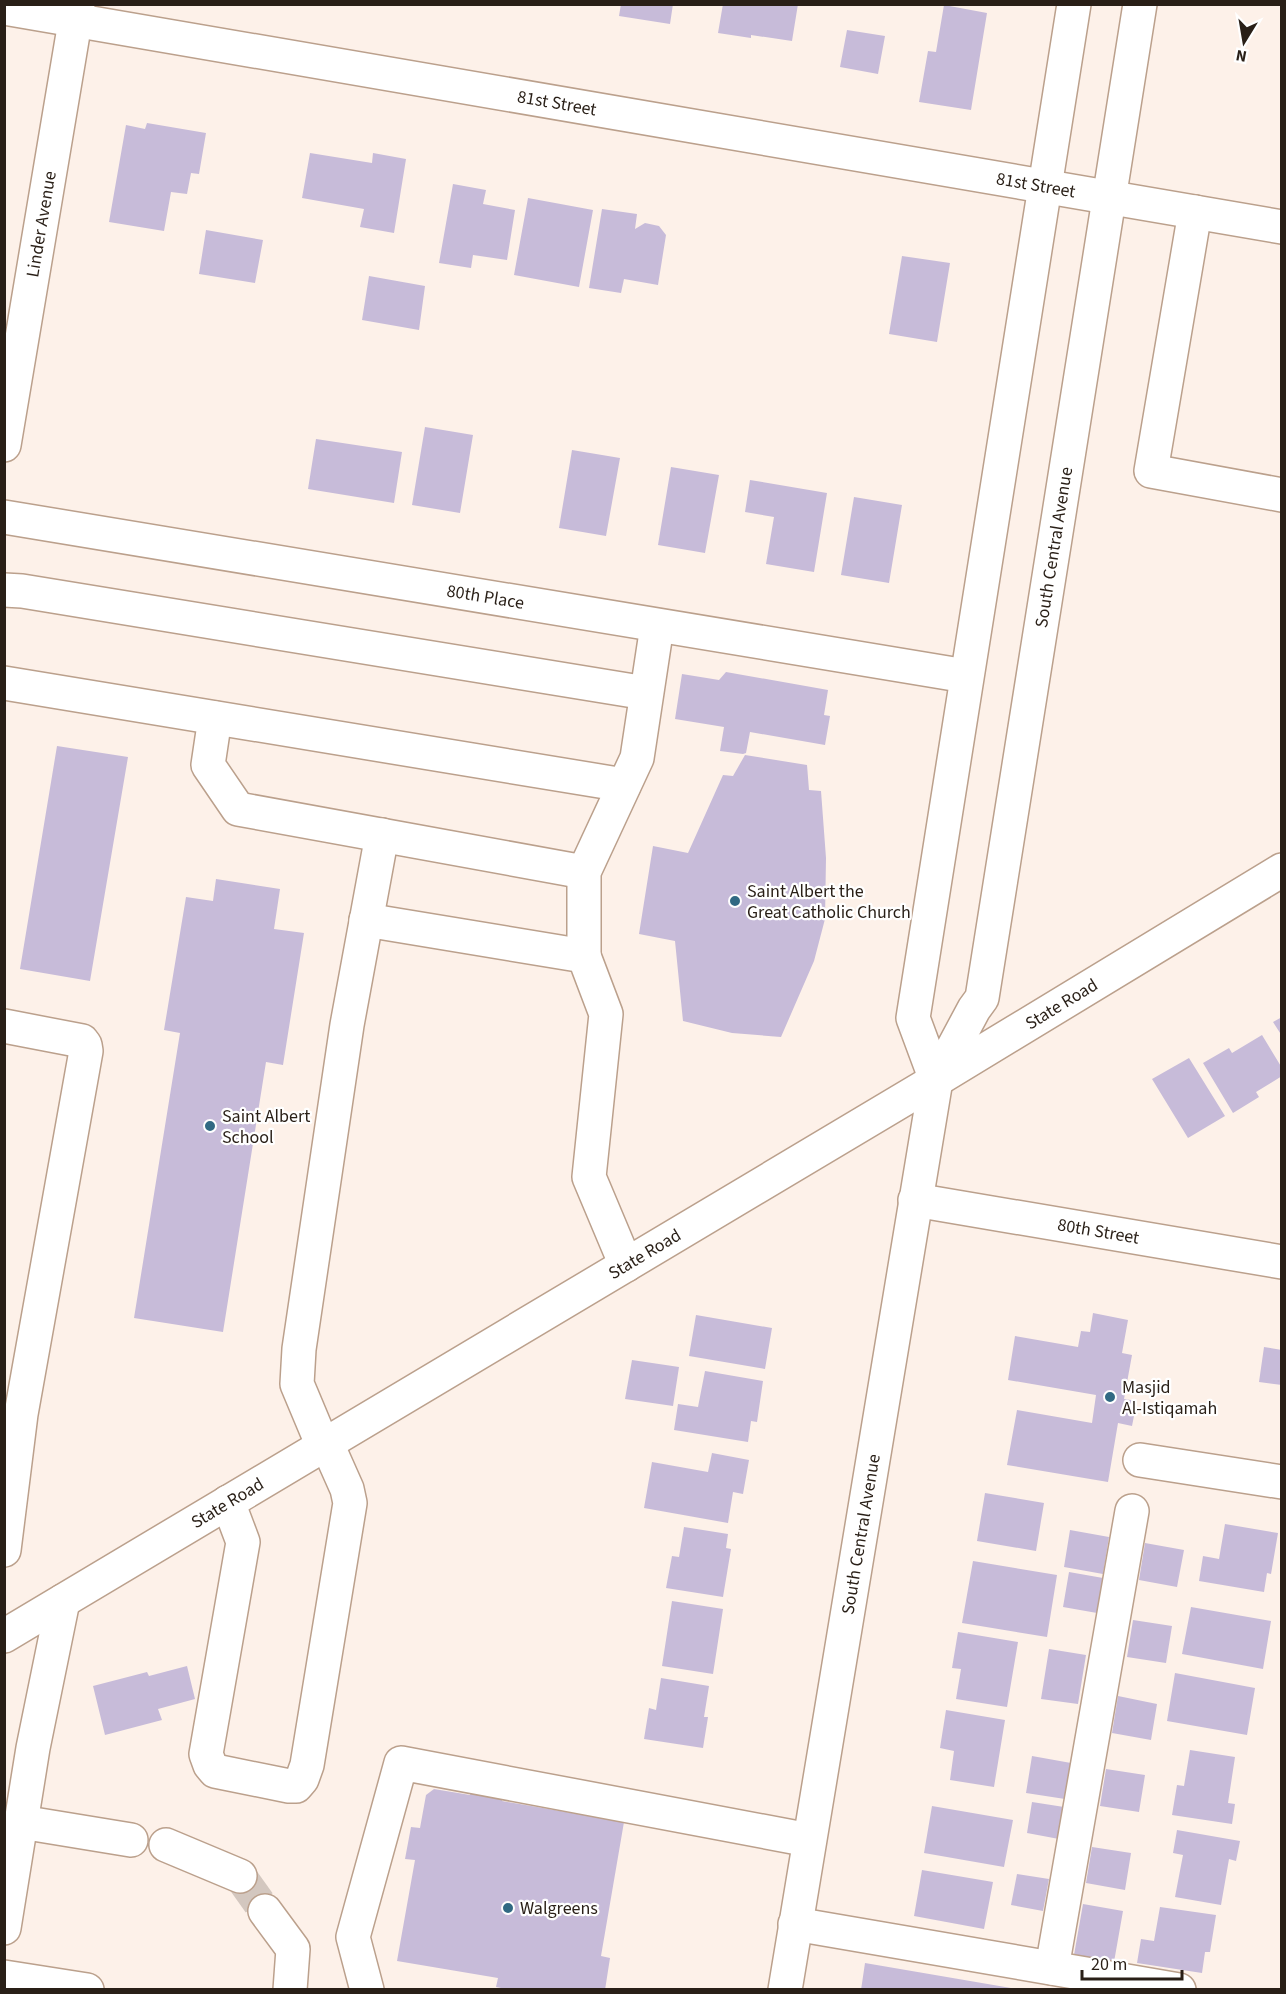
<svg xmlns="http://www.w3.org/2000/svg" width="1286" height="1994" viewBox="0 0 1286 1994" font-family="'Source Sans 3',sans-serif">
<rect width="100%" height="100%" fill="#fdf1e9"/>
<!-- building -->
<path fill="#c7bbd9" d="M621,4h52l-3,20 -51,-8z
M723,4h75l-6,37 -41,-6v3l-33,-5z
M944,5l43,8 -16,97 -52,-8 9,-51 8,1z
M847,30l38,6 -7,38 -38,-7z
M147,123l59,10 -7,41 -8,-1 -4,21 -16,-2 -7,39 -55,-9 17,-97 19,4z
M310,153l62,10 1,-10 33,6 -12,74 -34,-6 4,-18 -62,-11z
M453,184l33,6 -3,14 32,6 -8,50 -34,-5 -2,13 -32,-5z
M528,198l65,12 -14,77 -65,-12z
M602,209l35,5 -2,15 10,-6 14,3 7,9 -8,50 -34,-6 -3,14 -32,-5z
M206,230l57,10 -8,43 -56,-9z
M902,256l48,7 -13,79 -48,-8z
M369,276l56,10 -6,44 -57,-10z
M425,427l48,8 -13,78 -48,-8z
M316,439l86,13 -8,51 -86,-14z
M572,450l48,8 -14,78 -47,-8z
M671,467l48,8 -14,78 -47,-8z
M750,480l77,13 -13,79 -48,-8 8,-47 -29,-5z
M854,497l48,8 -13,78 -48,-8z
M726,672l102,18 -4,25 6,1 -5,29 -75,-13 -4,21 -3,1 -23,-3 4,-24 -49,-8 7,-45 37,6z
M57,746l71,11 -38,224 -70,-12z
M745,755l62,10 2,25 12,1 5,67 -1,61 -11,42 -33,76 -49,-4 -49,-12 -8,-80 -36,-7 14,-88 35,7 35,-78 10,1z
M216,879l64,10 -6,40 30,4 -21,132 -17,-3 -43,270 -89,-14 46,-285 -16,-3 22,-133 27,4z
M1282,1017v19l-9,-14z
M1262,1035l20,33v8l-26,16 3,5 -26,16 -30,-50 26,-15 3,5z
M1189,1058l36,58 -37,22 -36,-59z
M1093,1313l35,7 -6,33 10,2 -8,44 13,2 -5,25 -14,-3 -10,59 -101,-17 10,-55 75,13 4,-28 -88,-15 7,-44 63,11 3,-16 9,1z
M696,1315l76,13 -7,41 -76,-13z
M1264,1347l18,3v35l-23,-3z
M632,1360l47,7 -6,39 -48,-7z
M705,1371l58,10 -6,41 -6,-1 -3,21 -74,-12 4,-26 20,3z
M712,1453l37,7 -6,34 -10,-2 -5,31 -84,-15 8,-46 56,10z
M985,1493l59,10 -8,48 -59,-10z
M1225,1524l53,9 -7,41 -4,-1 -3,19 -65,-11 4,-25 16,3z
M684,1527l44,7 -2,14 5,1 -8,48 -57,-9 6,-32 7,1z
M1070,1530l39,7 -6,37 -39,-7z
M1145,1543l39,7 -7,37 -38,-7z
M973,1561l84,14 -10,62 -85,-14z
M1069,1572l34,6 -6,35 -34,-6z
M672,1601l51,8 -10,65 -51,-8z
M1191,1607l80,14 -8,48 -81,-15z
M1133,1620l39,6 -6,37 -39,-6z
M958,1632l60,10 -11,65 -51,-8 5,-30 -9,-1z
M1049,1649l37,6 -8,49 -37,-5z
M187,1666l8,33 -37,10 4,11 -57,15 -12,-49 54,-14 2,4z
M1175,1673l80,15 -8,47 -80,-14z
M661,1678l48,8 -5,31h4l-5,31 -59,-9 5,-31 7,2z
M1118,1696l39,8 -6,36 -39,-7z
M946,1710l59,10 -11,67 -44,-7 4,-29 -14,-3z
M1190,1750l45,7 -7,46 7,1 -3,20 -60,-9 5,-30 7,1z
M1032,1756l39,7 -6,36 -39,-6z
M1106,1769l39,6 -6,37 -39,-6z
M471,1786l33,6 -2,9 122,21 -23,134 9,2 -5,32h-93l-16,-3 2,-9 -101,-17 18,-101 -10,-1 6,-32 9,1 6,-33 8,-6 36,6z
M1032,1802l32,5 -5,32 -32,-6z
M932,1806l81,14 -9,47 -80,-14z
M1177,1830l63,11 -4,20 -7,-2 -8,46 -46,-8 8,-42 -10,-2z
M1092,1847l39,6 -6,37 -39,-7z
M922,1870l71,12 -9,47 -70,-13z
M1017,1874l32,5 -6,32 -32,-6z
M1083,1904l40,7 -9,51 -40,-7z
M1160,1907l56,8 -6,37h-5l-3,21 -65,-10 4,-24 13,2z
M865,1963l146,25v2h-150z"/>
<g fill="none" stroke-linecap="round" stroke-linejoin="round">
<!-- minor-tunnel -->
<path stroke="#d3c7bf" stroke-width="33" stroke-dasharray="33 16" stroke-linecap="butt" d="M240,1876l25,35"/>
<defs>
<g id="minor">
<path id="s1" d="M4,8l1278,219"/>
<path d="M1195,212l-44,259 131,24"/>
<path id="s2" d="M4,445l74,-441"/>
<path id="s3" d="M4,517l962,159"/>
<path d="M4,590l18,1 624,102"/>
<path d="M4,683l620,102"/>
<path d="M215,718l-7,47 30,44 346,63"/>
<path d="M366,920l218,36 22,58 -17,163 37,88"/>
<path d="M584,956v-84l53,-114 20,-132"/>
<path d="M4,1026l78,15 3,4 1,6 -65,363 -17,136"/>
<path d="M936,1080l-23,-62 161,-1014"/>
<path id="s4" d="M915,1200l367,62"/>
<path d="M323,1446l-26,-62 2,-35 48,-324 35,-190"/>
<path d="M1140,1460l142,22"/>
<path d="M228,1502l15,40 -37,212 4,11 5,6 74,15h7l6,-7 5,-14 43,-262 -3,-14 -20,-45"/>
<path id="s5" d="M4,1636l932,-556 346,-210"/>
<path d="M21,1822l110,18"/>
<path d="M166,1845l74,31"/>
<path d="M265,1911l28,38 -3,41"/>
<path d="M795,1924l384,66"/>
<path d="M4,1928l29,-180 30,-147"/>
<path d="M1052,1968l80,-457"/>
<path d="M4,1977l83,13"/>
<path d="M367,1990l-14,-53 48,-174 408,77"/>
<path id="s6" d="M785,1990l151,-910 38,-71 8,-11 158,-994"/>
</g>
</defs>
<!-- minor casing -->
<use href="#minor" stroke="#bba08c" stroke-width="36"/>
<!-- minor -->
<use href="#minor" stroke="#fff" stroke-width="33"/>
</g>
<!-- markers -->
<g fill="#316983" stroke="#fff" stroke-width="2">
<circle cx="735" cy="901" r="6"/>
<circle cx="210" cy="1126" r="6"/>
<circle cx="1110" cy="1397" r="6"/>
<circle cx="508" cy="1908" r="6"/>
</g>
<g text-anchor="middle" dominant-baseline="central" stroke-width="4.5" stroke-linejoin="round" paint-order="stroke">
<!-- street labels -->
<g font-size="18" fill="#291f17" stroke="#fff">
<text stroke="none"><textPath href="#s1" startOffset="561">81st Street</textPath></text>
<text stroke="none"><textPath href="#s1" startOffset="1047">81st Street</textPath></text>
<text stroke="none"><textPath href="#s2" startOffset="224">Linder Avenue</textPath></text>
<text stroke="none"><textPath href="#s6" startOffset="1473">South Central Avenue</textPath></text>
<text stroke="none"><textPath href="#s3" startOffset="488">80th Place</textPath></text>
<text stroke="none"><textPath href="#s5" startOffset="1232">State Road</textPath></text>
<text stroke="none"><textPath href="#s4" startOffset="186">80th Street</textPath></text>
<text stroke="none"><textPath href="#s5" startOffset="746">State Road</textPath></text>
<text stroke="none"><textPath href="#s5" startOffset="260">State Road</textPath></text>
<text stroke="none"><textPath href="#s6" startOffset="462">South Central Avenue</textPath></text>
</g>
<!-- poi labels -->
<g font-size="18" fill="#291f17" stroke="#fff" text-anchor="start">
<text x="747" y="891">Saint Albert the<tspan x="747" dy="21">Great Catholic Church</tspan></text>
<text x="222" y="1116">Saint Albert<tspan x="222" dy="21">School</tspan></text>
<text x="1122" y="1387">Masjid<tspan x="1122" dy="21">Al-Istiqamah</tspan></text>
<text x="520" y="1908">Walgreens</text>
</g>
</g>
<!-- border -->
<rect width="1286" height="1994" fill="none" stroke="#291f17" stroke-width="12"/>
<!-- north arrow -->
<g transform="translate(1244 42) rotate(191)" stroke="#ffffff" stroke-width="4.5" paint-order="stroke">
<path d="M0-4.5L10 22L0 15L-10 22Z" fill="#291f17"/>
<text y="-9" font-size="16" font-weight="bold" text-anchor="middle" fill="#291f17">N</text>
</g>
<!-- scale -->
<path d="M1082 1970v9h100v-9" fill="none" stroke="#291f17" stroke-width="3"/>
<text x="1091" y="1970" font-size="18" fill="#291f17" stroke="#ffffff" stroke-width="4.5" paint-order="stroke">20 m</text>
</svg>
